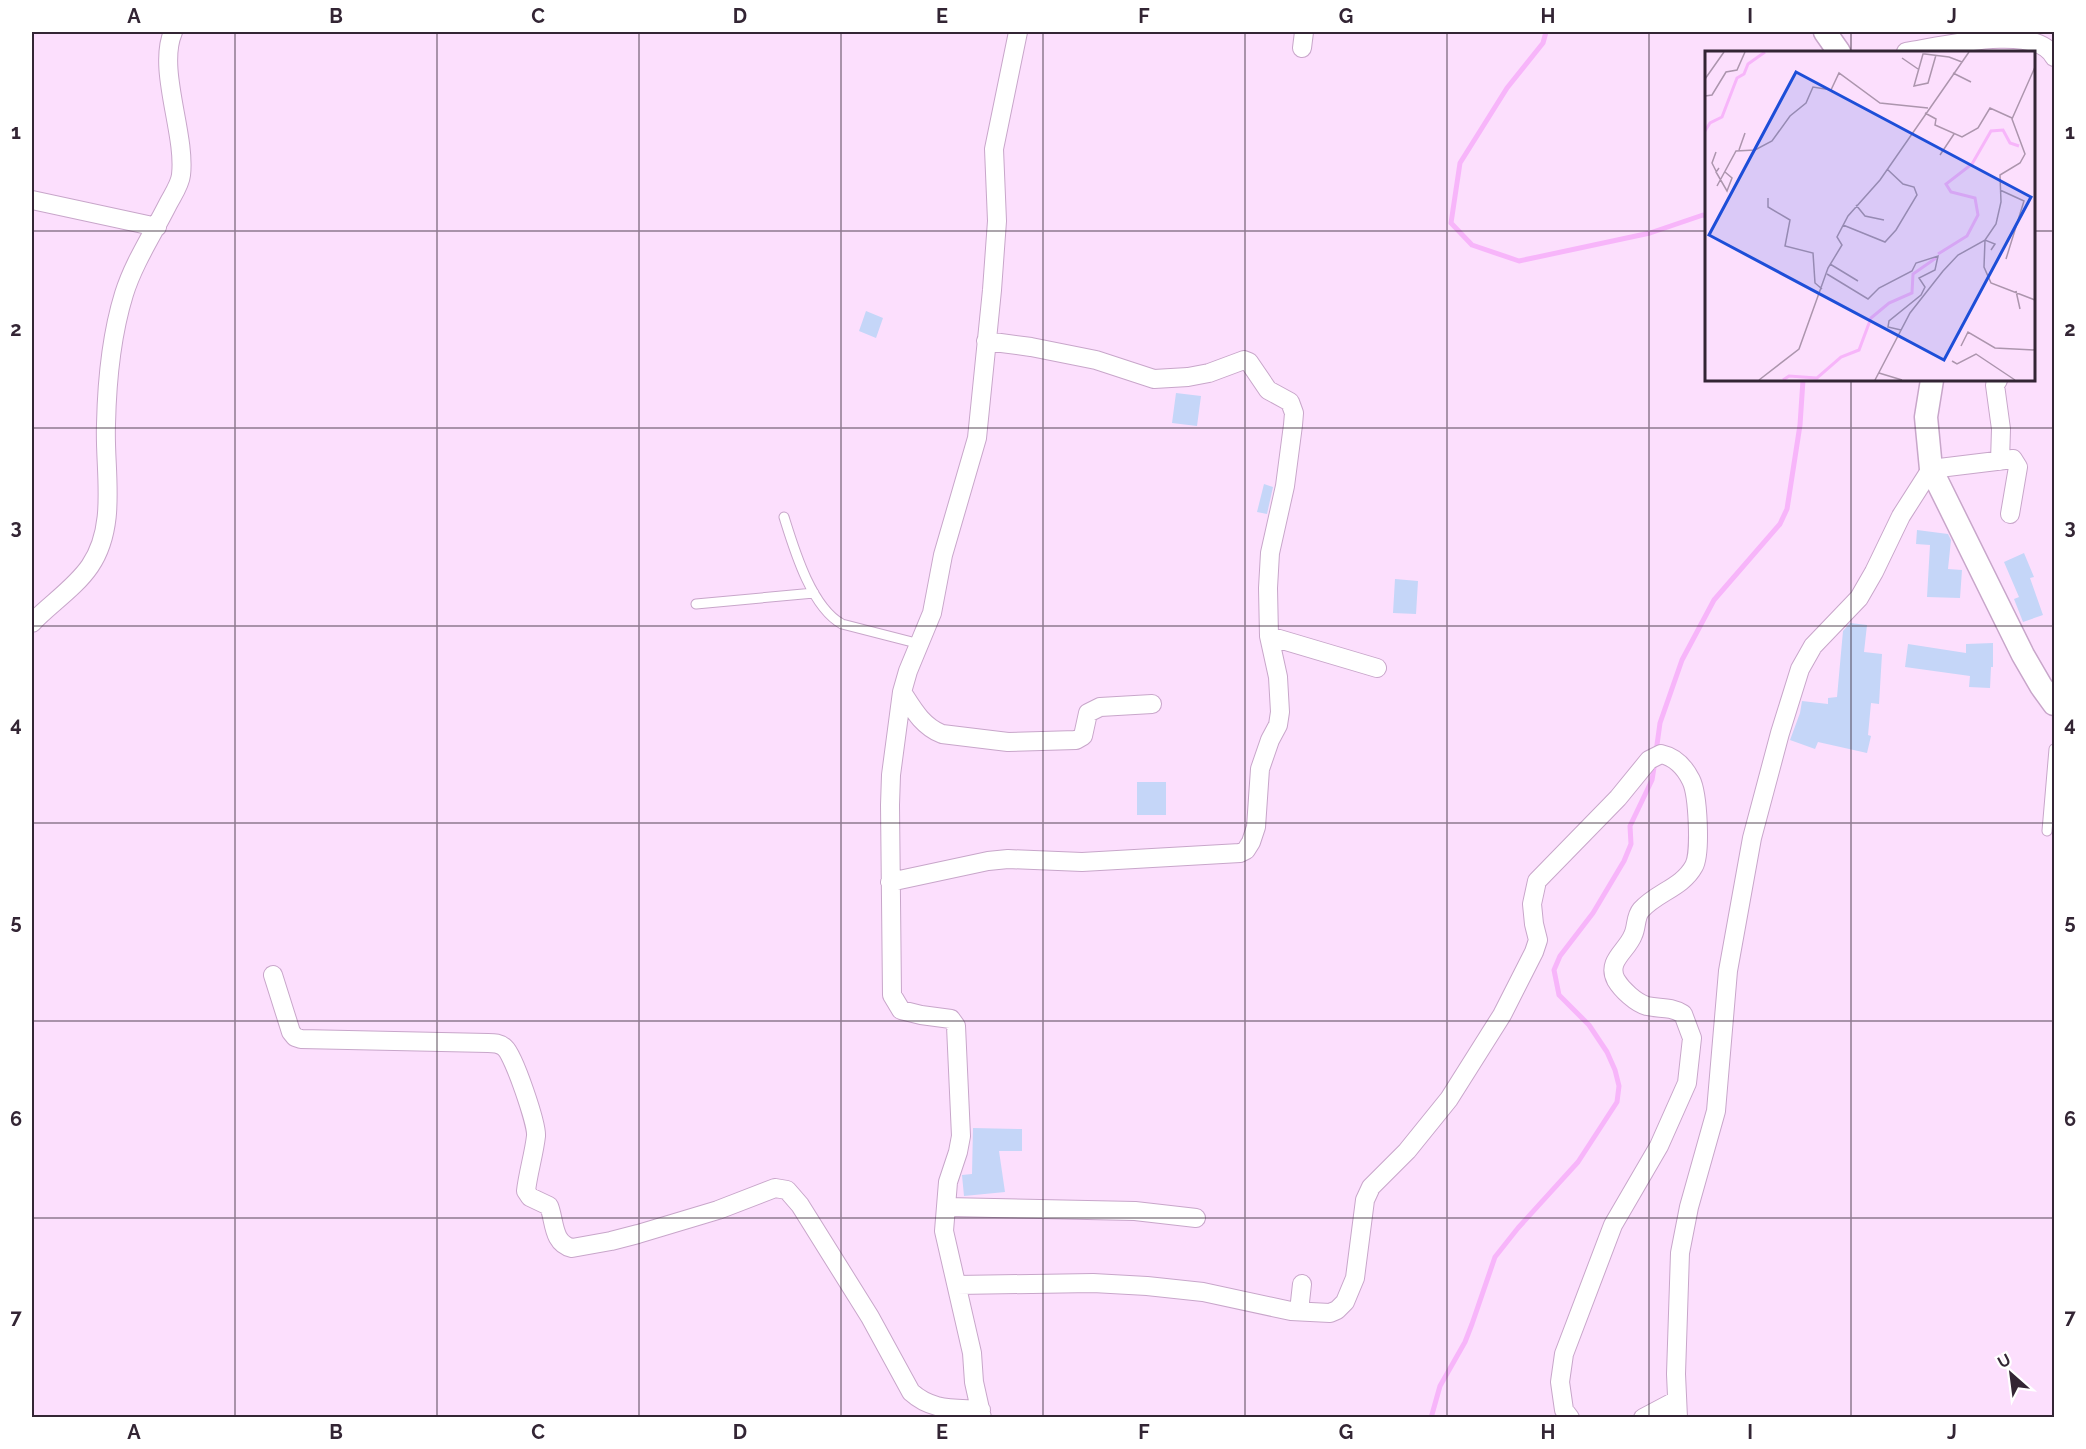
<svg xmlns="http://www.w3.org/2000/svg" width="2086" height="1449" viewBox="0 0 2086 1449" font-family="Raleway,sans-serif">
<rect width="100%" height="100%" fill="#fcdffd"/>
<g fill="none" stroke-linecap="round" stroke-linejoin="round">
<!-- stream -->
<path stroke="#f7b5fa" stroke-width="5" d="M1546,32l-3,11 -36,45 -47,75 -9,60 21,22 47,16 131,-28 53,-18 3,1
M1656,752l4,-29 22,-63 32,-60 66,-76 7,-15 13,-84 3,-45
M1431,1418l9,-32 25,-44 7,-18 23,-67 23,-29 60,-66 39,-60 2,-16 -4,-16 -8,-18 -18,-27 -30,-30 -5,-25 6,-14 33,-43 31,-52 7,-17 -1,-18 22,-46 3,-19"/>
</g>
<!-- building -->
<path fill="#c5d6f8" d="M866,311l17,7 -7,20 -17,-7z
M1176,393l25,3 -4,30 -25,-3z
M1264,484l9,3 -6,27 -10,-2z
M1917,530l31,4 3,6 -3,29 14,1 -2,28 -33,-1 3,-52 -14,-1z
M2024,553l10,24 -4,1 13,37 -20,7 -9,-23 5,-2 -15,-35z
M1395,579l23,2 -2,33 -23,-1z
M1850,623l17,2 -3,27 18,2 -3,50 -8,-1 -3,32 3,1 -4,17 -49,-11 -3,7 -25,-9 10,-27 2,-12 26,3v-6l9,-1 6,-66z
M1993,643v24h-2l-1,21 -21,-1 1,-11 -65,-9 3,-23 58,9v-9z
M1137,782h29v33h-29z
M973,1128l49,1v22h-23l6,41 -41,4 -2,-21 10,-1z"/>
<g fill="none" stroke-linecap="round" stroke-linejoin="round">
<defs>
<path id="service" d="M784,517c10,32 27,90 58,107l78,20
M696,604l118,-11
M2047,831l7,-82"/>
<path id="minor" d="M1302,48l2,-16
M1906,52c33,-5 130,-30 148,5
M32,200l125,27
M1998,380l-3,5 6,44 -1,32
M32,623c18,-19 43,-35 58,-57 28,-41 14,-96 16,-142 1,-45 5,-88 18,-130 10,-32 29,-60 44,-90 4,-8 12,-19 13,-29 5,-41 -24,-106 -8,-143
M1269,636l108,32
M902,692c11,17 20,34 40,42l66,8 68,-2 7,-4 5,-23 12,-6 52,-3
M890,882l98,-21 20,-2 74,3 158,-9 6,-3 5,-8 5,-15 4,-58 10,-29 8,-15 2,-13 -2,-35 -9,-41 -1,-48 2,-35 15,-67 8,-61 1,-12 -4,-11 -22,-12 -19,-28 -5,-2 -35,13 -21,4 -34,2 -58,-19 -65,-13 -45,-6
M273,975l18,57 4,5 6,2 187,4c6,0 12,0 17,5 9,8 32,76 31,88 -2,18 -8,37 -10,55l4,6 19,9c6,15 3,37 23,42l39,-7 27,-7 80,-24 57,-22 12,2 13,15 70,112 41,75c21,19 42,16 70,18
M946,1207l189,4 61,7
M957,1285l136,-2 54,3 56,6 88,19 39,2 7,-3 8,-8 10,-24 10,-78 6,-13 36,-36 42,-52 53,-84 32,-63 4,-12 -4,-16 -2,-20 5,-23 81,-83 31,-38 12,-6c14,3 24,14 30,26 7,14 10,73 3,86 -12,22 -37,26 -53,44 -6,7 -4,17 -8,25 -6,16 -27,26 -17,45 6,10 20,23 31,26 14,3 22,0 36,8l9,24 -5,45 -28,63 -46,79 -49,129 -4,28 4,28 6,8
M1299,1311l3,-27
M982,1418l-8,-36 -2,-29 -28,-122 4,-49 10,-30 3,-16 -5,-110 -5,-7 -30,-4 -20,-5 -9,-15 -2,-190 1,-30 11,-83 6,-21 24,-58 11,-58 34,-117 15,-148 5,-69 -3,-72 24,-117
M1643,1418l34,-18
M1678,1418l-2,-44 4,-121 9,-46 27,-96 12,-140 24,-133 28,-105 20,-64 13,-23 46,-48 15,-26 27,-56 30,-47 82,-10 5,8 -8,47"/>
<path id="tertiary" d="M1825,32l14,20
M1932,380l-6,37 5,52 92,186 18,31 13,18"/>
</defs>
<!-- service casing -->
<use href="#service" stroke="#c8a6ca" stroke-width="11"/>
<!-- minor casing -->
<use href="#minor" stroke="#c8a6ca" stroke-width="20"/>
<!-- tertiary casing -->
<use href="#tertiary" stroke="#c8a6ca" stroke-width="25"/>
<!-- service -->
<use href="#service" stroke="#fff" stroke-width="9"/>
<!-- minor -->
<use href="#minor" stroke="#fff" stroke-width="18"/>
<!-- tertiary -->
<use href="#tertiary" stroke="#fff" stroke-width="22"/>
</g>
<!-- grid -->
<path fill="none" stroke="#332534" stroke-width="1.5" stroke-opacity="0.55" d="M235,32v1386M437,32v1386M639,32v1386M841,32v1386M1043,32v1386M1245,32v1386M1447,32v1386M1649,32v1386M1851,32v20M32,231h1674M2034,231h20M1851,380v1038M32,428h2022M32,626h2022M32,823h2022M32,1021h2022M32,1218h2022"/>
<!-- overview -->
<g transform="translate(1705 51)">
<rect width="330" height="330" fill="#fcdffd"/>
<path fill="none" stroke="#f7b5fa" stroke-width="3" d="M0,80l5,-8 12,-6 15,-39 7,-4 4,-10 17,-12M233,203l29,-18 11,-21 -3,-17 -24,-6 -5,-8 26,-20 19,-33 12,-1 7,13 9,3M78,329l6,-4 28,2 24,-21 18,-7 12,-32 18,-15 23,-10 1,-19 23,-16"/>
<path fill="none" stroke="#ac95ad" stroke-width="1.5" d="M231,4l-8,28 -14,3 9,-32h2l24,3 13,5M197,7l16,11M330,16l-23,52 13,35 -5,9 -20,12 1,27 -5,22 -11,16 -1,27 7,16 44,17M248,22l18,9M0,28l19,-27M0,45l7,-1 14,-23 11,-2 8,-18M220,62l11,6 -1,6 27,12 16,-9 12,-20 22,10M34,99l6,-17M235,104l14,-21M14,117l-3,4 11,19 5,-13 -7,-6M11,120l-4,-8 4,-11M12,135l19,-35 19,-1 17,-9 18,-25 16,-13 7,-16 18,3 8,-17 41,30 48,5M295,139l24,11 -18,58M63,147v9l22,13 -5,26 28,7 2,30 7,6M151,154l9,11 19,4M138,174l42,17 11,-12 21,-35 -3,-8 -11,-3 -16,-15M125,213l28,17M122,223l41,25 11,-11 33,-17 4,-8 22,-7 -3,14 -16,8 6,9 -4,8 -32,26 -1,6 13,3M311,240l4,18M256,295l7,-14 27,16 40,2M247,310l5,3 19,-10 39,26M174,322l23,7M54,329l40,-31 29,-81 14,-23 -5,-8 11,-21 32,-36 89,-128M170,329l35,-67 33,-42 15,-16 27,-15 10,4 -4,6"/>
<path fill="#1d4ed8" fill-opacity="0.15" stroke="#1d4ed8" stroke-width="3" d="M91,21l235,125 -87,163 -235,-125z"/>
<rect width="330" height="330" fill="none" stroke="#332534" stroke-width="3"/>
</g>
<!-- border -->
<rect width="2086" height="1449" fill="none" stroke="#ffffff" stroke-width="66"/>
<!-- north arrow -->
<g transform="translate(2011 1374) rotate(332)" stroke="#ffffff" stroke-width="4.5" paint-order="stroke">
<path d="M0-4.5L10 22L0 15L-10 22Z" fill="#332534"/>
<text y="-9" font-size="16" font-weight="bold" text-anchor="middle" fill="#332534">U</text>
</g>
<rect x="33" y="33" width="2020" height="1383" fill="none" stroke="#332534" stroke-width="2"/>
<g font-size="20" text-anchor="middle" font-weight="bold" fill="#332534">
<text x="134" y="23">A</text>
<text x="336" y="23">B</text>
<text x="538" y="23">C</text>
<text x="740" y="23">D</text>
<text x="942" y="23">E</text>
<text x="1144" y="23">F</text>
<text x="1346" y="23">G</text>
<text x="1548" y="23">H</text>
<text x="1750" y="23">I</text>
<text x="1952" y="23">J</text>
<text x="16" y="139">1</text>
<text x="2070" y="139">1</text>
<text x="16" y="336">2</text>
<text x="2070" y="336">2</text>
<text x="16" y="534">3</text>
<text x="2070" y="534">3</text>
<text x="16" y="731">4</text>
<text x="2070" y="731">4</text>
<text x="16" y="929">5</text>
<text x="2070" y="929">5</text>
<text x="16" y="1126">6</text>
<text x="2070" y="1126">6</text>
<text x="16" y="1324">7</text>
<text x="2070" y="1324">7</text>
<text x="134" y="1439">A</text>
<text x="336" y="1439">B</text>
<text x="538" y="1439">C</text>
<text x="740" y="1439">D</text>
<text x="942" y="1439">E</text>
<text x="1144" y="1439">F</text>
<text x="1346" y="1439">G</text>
<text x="1548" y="1439">H</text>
<text x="1750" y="1439">I</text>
<text x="1952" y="1439">J</text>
</g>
</svg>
